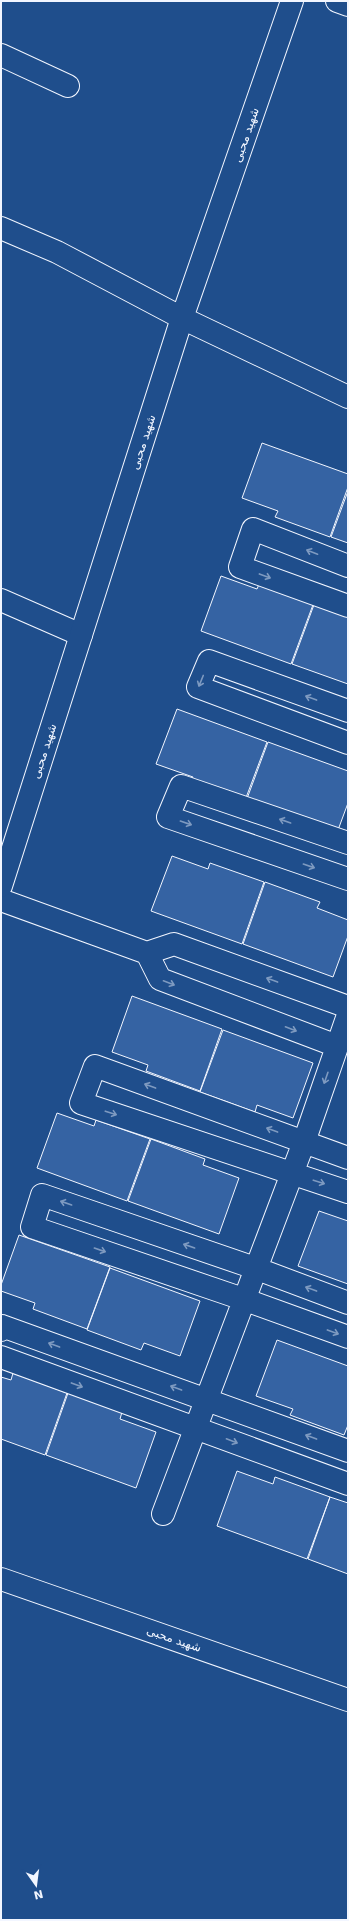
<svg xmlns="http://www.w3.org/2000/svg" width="349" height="1921" viewBox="0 0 349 1921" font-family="'DejaVu Sans',Vazirmatn,sans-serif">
<rect width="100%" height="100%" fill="#1f4e8c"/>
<!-- building -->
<path fill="#3563a3" stroke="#f2f6ff" d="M262,443l86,31v13l-18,50 -55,-20 3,-6 -36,-13z
M348,491v52l-17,-6z
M221,576l36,13 3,-7 54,20 -23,62 -90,-33z
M315,602l33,12v70l-56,-20z
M177,709l90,33 -23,61 -54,-19 3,-7 -37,-13z
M268,742l80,29v32l-10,27 -93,-26z
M172,856l36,13 2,-6 54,19 -22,62 -91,-33z
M265,882l55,20 -3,6 31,12v16l-15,41 -90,-33z
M132,996l90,33 -22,62 -54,-20 2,-6 -36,-13z
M223,1030l90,33 -20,55 -36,-13 -2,7 -55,-20z
M57,1113l37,13 2,-6 54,19 -23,62 -90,-33z
M151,1139l54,20 -2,6 36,13 -20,56 -91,-33z
M319,1211l29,10v63l-50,-18z
M19,1235l91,32 -23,62 -54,-20 2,-6 -34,-12v-6z
M110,1268l90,33 -20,55 -36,-13 -3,7 -54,-20z
M277,1340l71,26v59l-4,10 -54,-20 3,-6 -37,-13z
M13,1373l54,20 -22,62 -44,-16v-62l10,3z
M68,1393l54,19 -2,7 36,13 -20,56 -90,-33z
M237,1471l36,13 2,-7 55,20 -23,62 -90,-33z
M330,1497l18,6v71l-40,-15z"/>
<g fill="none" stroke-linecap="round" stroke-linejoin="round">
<defs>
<path id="minor" d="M337,1l11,4
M1,55l67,31
M348,566l-95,-37 -13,38 108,39
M1,600l80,35
M348,711l-139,-50 -11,26 150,56
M348,843l-167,-57 -13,31 180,62
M1,900l146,53 27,-9 174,63
M147,953l13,26 177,67
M348,1158l-253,-92 -14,37 267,89
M348,1303l-93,-35 -213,-73 -10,32 211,72 105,38
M1,1330l1,-4 346,125
M1,1357l347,127
M163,1514l141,-372 44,-127"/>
<path id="tertiary" d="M1,228l56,24 125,66 166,79
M1,886l181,-568 110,-317
M1,1579l347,121"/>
</defs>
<!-- minor casing -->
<use href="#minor" stroke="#f2f6ff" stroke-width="24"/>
<!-- tertiary casing -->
<use href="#tertiary" stroke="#f2f6ff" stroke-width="24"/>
<!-- minor -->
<use href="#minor" stroke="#1f4e8c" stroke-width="22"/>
<!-- tertiary -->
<use href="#tertiary" stroke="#1f4e8c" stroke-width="22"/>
</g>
<!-- one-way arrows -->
<defs><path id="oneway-shaft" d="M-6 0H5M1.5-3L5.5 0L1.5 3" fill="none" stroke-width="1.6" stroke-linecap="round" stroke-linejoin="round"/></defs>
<g stroke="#7e9ac0">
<use href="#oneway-shaft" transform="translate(312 552) rotate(-159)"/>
<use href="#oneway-shaft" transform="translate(265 576) rotate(20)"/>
<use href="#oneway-shaft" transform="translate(201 681) rotate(112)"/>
<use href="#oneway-shaft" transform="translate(311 698) rotate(-160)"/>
<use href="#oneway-shaft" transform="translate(285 821) rotate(-161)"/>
<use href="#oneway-shaft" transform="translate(186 823) rotate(19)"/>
<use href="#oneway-shaft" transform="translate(309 866) rotate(19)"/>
<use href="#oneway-shaft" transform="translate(272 980) rotate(-160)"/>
<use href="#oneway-shaft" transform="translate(169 983) rotate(21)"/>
<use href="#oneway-shaft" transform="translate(291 1029) rotate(21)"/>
<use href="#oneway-shaft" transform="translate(326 1078) rotate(109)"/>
<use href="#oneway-shaft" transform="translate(150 1086) rotate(-160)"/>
<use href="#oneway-shaft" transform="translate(111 1113) rotate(18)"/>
<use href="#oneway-shaft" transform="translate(272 1130) rotate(-160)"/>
<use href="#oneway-shaft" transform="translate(319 1182) rotate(18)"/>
<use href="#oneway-shaft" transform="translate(66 1203) rotate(-161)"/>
<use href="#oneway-shaft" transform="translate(189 1246) rotate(-161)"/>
<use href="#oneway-shaft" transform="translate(100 1250) rotate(19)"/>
<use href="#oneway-shaft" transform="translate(311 1289) rotate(-160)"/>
<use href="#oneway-shaft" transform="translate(333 1332) rotate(20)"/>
<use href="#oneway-shaft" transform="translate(54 1345) rotate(-160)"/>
<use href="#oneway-shaft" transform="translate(77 1385) rotate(20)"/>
<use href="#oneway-shaft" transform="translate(176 1388) rotate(-160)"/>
<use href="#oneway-shaft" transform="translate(311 1437) rotate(-160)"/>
<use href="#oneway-shaft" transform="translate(232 1441) rotate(21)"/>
</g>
<g text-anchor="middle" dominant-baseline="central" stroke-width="3" stroke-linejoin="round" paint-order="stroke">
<!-- street labels -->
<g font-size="12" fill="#f2f6ff" stroke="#1f4e8c">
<text transform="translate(246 135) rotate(-71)">شهید محبی</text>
<text transform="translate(143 442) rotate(-72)">شهید محبی</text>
<text transform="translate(44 751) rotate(-72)">شهید محبی</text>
<text transform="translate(174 1639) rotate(19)">شهید محبی</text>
</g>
</g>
<!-- border -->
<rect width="349" height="1921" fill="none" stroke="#f2f6ff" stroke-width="4"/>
<!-- north arrow -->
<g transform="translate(36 1885) rotate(166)" stroke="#1f4e8c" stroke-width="3" paint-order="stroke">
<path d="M0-3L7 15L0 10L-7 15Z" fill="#f2f6ff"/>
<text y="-6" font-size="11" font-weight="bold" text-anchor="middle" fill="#f2f6ff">N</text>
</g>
</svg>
